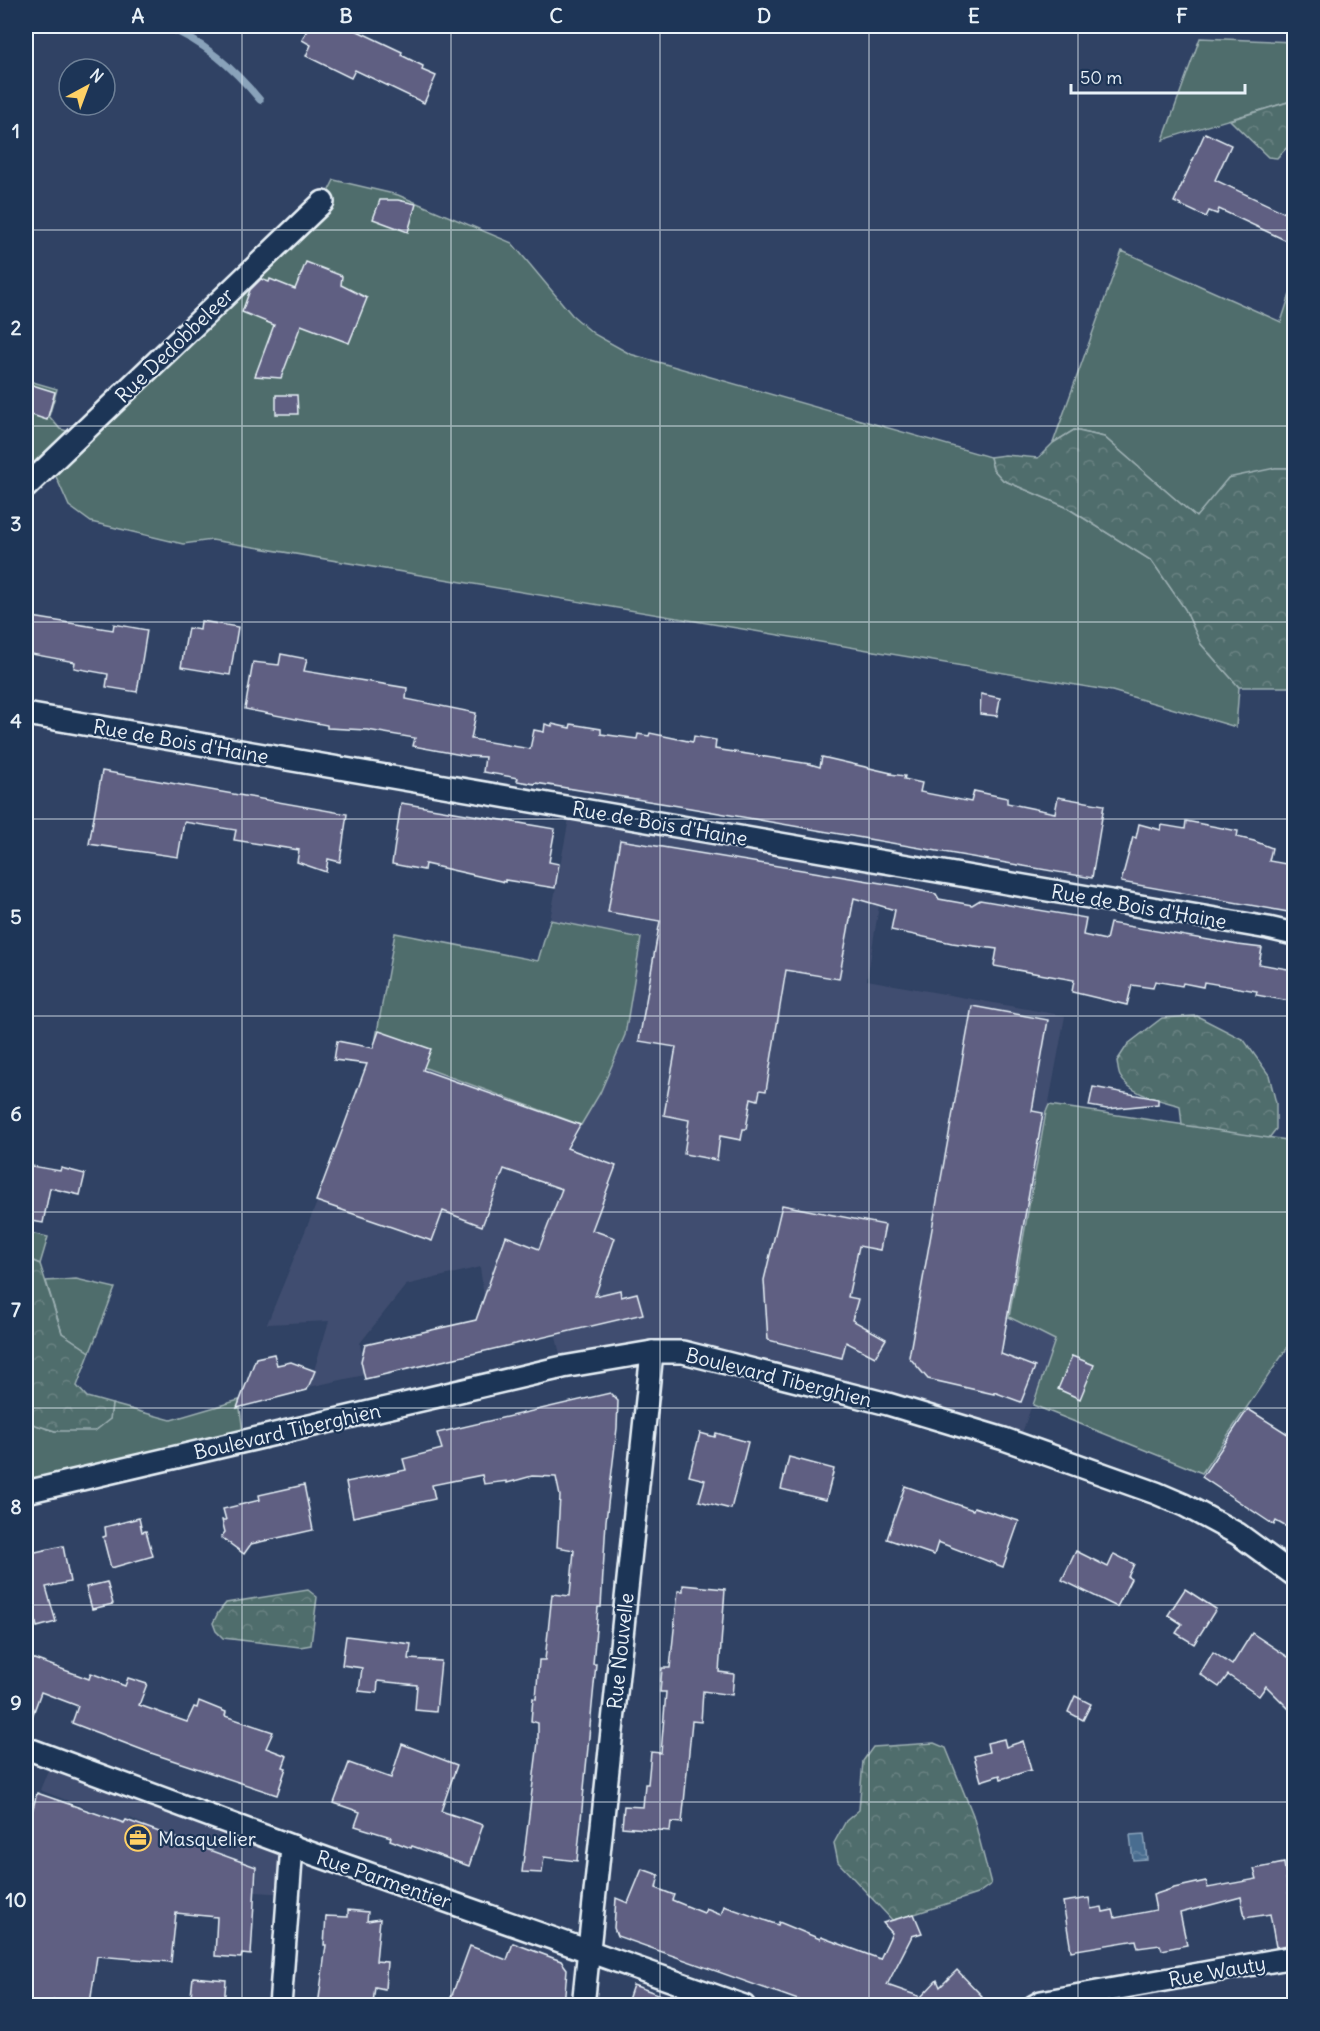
<svg xmlns="http://www.w3.org/2000/svg" width="1320" height="2031" font-family="Delius,sans-serif">
	<style>
		.built { fill: #414e70 }
		.green { fill: #506d6c; stroke: #9cafb2; stroke-width: 1.5 }
		.forest { fill: url(#forest-crowns); stroke: #9cafb2; stroke-width: 1.5 }
		.water { fill: url(#water-ripples); stroke: #89a2ba; stroke-width: 1.5 }
		.lines { fill: none; stroke-linecap: round; stroke-linejoin: round }
		.stream { stroke: #89a2ba; stroke-width: 7 }
		.building { fill: #5e5f82; stroke: #e8f1f8; stroke-width: 1.5 }
		.street-casing { stroke: #e8f1f8; stroke-width: 26 }
		.street { stroke: #1d3557; stroke-width: 21 }
		.grid { fill: none; stroke: #e8f1f8; stroke-width: 1.5; stroke-opacity: 0.55 }
		.labels { text-anchor: middle; dominant-baseline: central; stroke-width: 4.5; stroke-linejoin: round; paint-order: stroke }
		.street-label { font-size: 20px; fill: #e8f1f8; stroke: #1d3557 }
		.poi-label { font-size: 20px; fill: #e8f1f8; stroke: #1d3557; text-anchor: start }
		.neatline { fill: none; stroke: #e8f1f8; stroke-width: 2 }
		.grid-label { font-size: 20px; text-anchor: middle; font-weight: bold; fill: #e8f1f8 }
	</style>
	<defs>
		<pattern id="forest-crowns" width="20" height="18" patternUnits="userSpaceOnUse" patternTransform="scale(1.5)"><rect width="20" height="18" fill="#506d6c"/><path d="M2 6a3 3 0 1 1 6 0M12 15a3 3 0 1 1 6 0" fill="none" stroke="#698282"/></pattern>
		<pattern id="water-ripples" width="26" height="14" patternUnits="userSpaceOnUse" patternTransform="scale(1.5)"><rect width="26" height="14" fill="#496d90"/><path d="M2 4q2-2 4 0t4 0M15 11q2-2 4 0t4 0" fill="none" stroke="#6382a0"/></pattern>
	</defs>
	<rect width="100%" height="100%" fill="#304264"/>
	<filter id="ink" filterUnits="userSpaceOnUse"><feTurbulence type="fractalNoise" baseFrequency=".0167" numOctaves="2"/><feDisplacementMap in="SourceGraphic" scale="12" xChannelSelector="R" yChannelSelector="G"/><feConvolveMatrix kernelMatrix="1 2 1 2 8 2 1 2 1" color-interpolation-filters="sRGB"/></filter>
	<g filter="url(#ink)">
		<g class="built">
			<polygon points="571,808 886,862 867,980 1065,1016 1009,1317 1055,1340 1018,1444 683,1352 563,1367 555,1333 485,1305 480,1267 406,1285 360,1343 364,1375 309,1387 329,1321 267,1324 320,1195 347,1114 374,1049 581,1125 600,1093 625,1036 640,938 550,920"/>
			<polygon points="53,1758 292,1846 290,1894 255,1892 258,1867 168,1834 159,1836 142,1831 143,1824 130,1818 128,1824 40,1790"/>
		</g>
		<g class="green">
			<path d="M1200,38L1294,42V98L1288,102C1246,115 1204,126 1163,140Z"/>
			<polygon points="334,180 398,195 512,243 572,315 594,334 630,354 990,457 993,469 1003,480 1066,507 1152,561 1185,609 1201,644 1239,687 1236,727 1112,691 212,540 183,544 91,522 69,506 50,463 26,488 26,380 57,389 49,416 60,429 79,434 323,202"/>
			<polygon points="1122,251 1281,322 1294,282 1294,468 1275,468 1211,500 1196,517 1104,437 1074,430 1053,443"/>
			<polygon points="550,920 641,938 625,1035 600,1093 581,1125 374,1049 395,933 538,961"/>
			<polygon points="1049,1105 1294,1141 1294,1338 1202,1473 1033,1405 1055,1340 1009,1317 1046,1112"/>
			<polygon points="26,1232 48,1237 40,1264 26,1258"/>
			<polygon points="76,1279 115,1288 90,1352 62,1333 46,1281"/>
			<polygon points="239,1400 244,1441 26,1492 26,1422 55,1431 110,1419 112,1404 171,1420"/>
		</g>
		<g class="forest">
			<polygon points="1294,98 1294,140 1277,158 1268,157 1230,120 1288,102"/>
			<polygon points="1074,430 1104,437 1196,517 1228,478 1275,468 1294,468 1294,687 1239,687 1201,644 1185,609 1152,561 1066,507 1003,480 993,469 990,457 1005,455 1038,458 1053,443"/>
			<path d="M1197,1016L1244,1040L1269,1075L1276,1103V1129L1269,1138L1182,1125L1180,1106C1161,1100 1130,1095 1120,1076C1118,1072 1118,1066 1117,1061L1128,1044L1162,1018Z"/>
			<polygon points="26,1258 40,1264 62,1333 90,1352 77,1386 87,1397 112,1404 110,1419 95,1431 55,1431 26,1422"/>
			<polygon points="308,1590 317,1597 311,1645 300,1647 223,1638 216,1631 213,1623 218,1613 226,1603"/>
			<polygon points="934,1743 946,1748 973,1815 991,1884 977,1894 893,1921 838,1862 834,1843 846,1821 859,1810 863,1761 873,1747"/>
		</g>
		<polygon class="water" points="1144,1834 1147,1859 1133,1860 1130,1835"/>
		<g class="lines">
			<path class="stream" d="M164,26C204,41 233,68 260,100"/>
		</g>
		<g class="building">
			<polygon points="309,26 347,26 402,52 401,55 423,66 422,70 436,76 424,103 355,70 351,78 306,56 311,45 302,40"/>
			<polygon points="1205,133 1231,145 1215,180 1294,217 1294,239 1288,235 1285,240 1219,209 1217,214 1209,211 1206,217 1174,202"/>
			<polygon points="380,200 398,200 416,204 408,232 373,219"/>
			<polygon points="306,262 342,276 341,285 367,298 349,343 301,325 281,378 255,376 274,325 242,312 250,290 261,279 269,282 270,279 295,289"/>
			<polygon points="26,383 55,392 47,420 26,413"/>
			<polygon points="276,395 297,395 298,414 276,414"/>
			<polygon points="26,616 113,630 114,624 147,630 137,692 106,687 108,674 74,668 75,662 26,653"/>
			<polygon points="201,621 238,627 230,675 181,667 188,628 200,630"/>
			<polygon points="281,654 307,659 304,671 407,688 406,699 476,713 471,739 530,749 534,730 544,732 545,724 552,726 552,724 570,728 571,724 601,729 601,734 637,739 638,734 649,736 650,733 693,742 694,736 716,740 715,749 810,764 820,767 822,757 891,773 890,774 905,776 904,779 922,783 920,792 971,802 974,791 1007,798 1007,803 1055,813 1058,797 1104,805 1092,878 667,804 535,783 535,784 517,781 518,778 483,772 485,757 467,756 413,746 415,738 367,730 327,728 327,725 245,709 253,662 279,665"/>
			<polygon points="981,694 1000,698 997,716 980,714"/>
			<polygon points="102,771 347,814 340,862 328,859 326,872 297,862 299,850 234,840 236,830 184,822 178,857 89,844"/>
			<polygon points="401,803 555,829 549,862 559,864 555,888 505,880 505,882 425,864 424,870 392,864"/>
			<polygon points="1186,821 1238,831 1237,837 1254,841 1272,848 1269,861 1292,865 1289,875 1294,876 1294,913 1121,882 1133,837 1136,838 1139,824 1161,830 1162,825 1185,829"/>
			<polygon points="620,840 899,886 936,894 939,899 972,905 980,900 1086,918 1083,935 1106,940 1110,923 1238,945 1262,948 1259,964 1294,970 1290,1001 1256,995 1257,991 1204,982 1203,987 1183,983 1182,986 1155,981 1153,988 1132,985 1127,1005 1072,992 1074,980 994,966 997,949 952,943 891,930 895,910 854,898 839,979 786,970 766,1091 760,1090 758,1100 751,1098 746,1129 743,1129 741,1140 720,1136 717,1160 684,1154 689,1120 664,1115 676,1047 639,1041 660,921 608,912"/>
			<polygon points="972,1006 1048,1020 1032,1111 1043,1113 1001,1354 1035,1367 1021,1402 994,1392 994,1394 928,1379 909,1357"/>
			<polygon points="379,1031 431,1049 423,1070 580,1125 567,1148 616,1166 592,1230 615,1238 595,1296 620,1290 621,1297 637,1293 643,1314 365,1379 361,1361 365,1345 476,1320 506,1236 539,1249 562,1189 504,1169 482,1226 443,1211 432,1241 316,1201 367,1064 334,1060 337,1041 373,1048"/>
			<polygon points="1093,1087 1158,1099 1158,1104 1107,1109 1089,1106"/>
			<polygon points="26,1165 60,1171 61,1168 85,1174 80,1195 50,1188 43,1223 26,1220"/>
			<polygon points="782,1205 885,1225 880,1250 859,1246 848,1297 858,1299 852,1320 886,1339 875,1357 846,1342 842,1358 768,1340 764,1280"/>
			<polygon points="274,1354 277,1365 291,1362 315,1371 307,1390 237,1408 256,1358"/>
			<polygon points="1072,1356 1094,1365 1080,1399 1058,1389"/>
			<polygon points="610,1393 618,1401 617,1428 606,1521 601,1607 598,1607 593,1664 596,1664 577,1861 544,1857 542,1873 522,1872 538,1742 538,1723 531,1721 533,1698 536,1699 539,1660 545,1660 552,1594 570,1596 574,1550 557,1547 560,1496 556,1477 532,1476 507,1483 507,1481 484,1484 482,1475 432,1485 435,1499 353,1517 346,1482 406,1470 403,1459 442,1449 437,1433"/>
			<polygon points="1248,1409 1294,1438 1294,1531 1276,1521 1274,1525 1202,1477"/>
			<polygon points="700,1433 715,1437 716,1433 748,1442 731,1509 699,1501 705,1480 689,1476"/>
			<polygon points="789,1457 834,1469 826,1500 781,1489"/>
			<polygon points="304,1485 313,1530 251,1544 244,1554 221,1537 225,1532 222,1520 226,1520 223,1509 260,1500 259,1495"/>
			<polygon points="905,1486 973,1510 974,1507 1019,1521 1003,1567 938,1542 934,1555 887,1539"/>
			<polygon points="139,1518 142,1532 146,1531 153,1556 111,1568 103,1537 106,1536 105,1527"/>
			<polygon points="63,1546 70,1582 46,1587 56,1622 37,1627 26,1582 26,1554"/>
			<polygon points="1076,1551 1108,1567 1114,1554 1134,1564 1128,1577 1131,1579 1117,1607 1062,1580"/>
			<polygon points="107,1582 113,1604 92,1609 86,1587"/>
			<polygon points="683,1585 725,1589 719,1672 734,1674 732,1695 703,1691 701,1722 692,1721 682,1823 671,1822 670,1831 622,1827 624,1806 643,1807 645,1784 648,1784 651,1752 661,1753 666,1692 660,1692 662,1668 670,1668 678,1591 683,1591"/>
			<polygon points="1185,1589 1216,1609 1194,1644 1176,1633 1182,1624 1168,1615"/>
			<polygon points="1252,1633 1294,1661 1294,1714 1266,1686 1259,1696 1228,1675 1219,1687 1200,1674 1213,1652 1232,1665"/>
			<polygon points="346,1636 411,1644 409,1659 441,1661 436,1712 415,1710 417,1685 378,1681 377,1693 359,1691 362,1668 342,1665"/>
			<polygon points="26,1656 89,1679 91,1673 125,1686 128,1678 147,1684 139,1705 187,1722 194,1707 197,1708 199,1701 226,1712 225,1716 273,1732 266,1748 287,1756 283,1767 286,1768 277,1795 148,1752 72,1723 78,1706 41,1692 28,1728 26,1728"/>
			<polygon points="1075,1696 1091,1704 1083,1720 1068,1712"/>
			<polygon points="1004,1739 1006,1747 1023,1741 1031,1770 1001,1779 1000,1775 981,1781 974,1756 989,1752 987,1743"/>
			<polygon points="402,1744 457,1765 441,1811 483,1825 469,1866 412,1846 411,1848 390,1840 391,1837 355,1826 360,1812 334,1803 349,1763 391,1778"/>
			<polygon points="37,1793 124,1823 126,1820 256,1867 251,1955 242,1954 241,1958 215,1956 217,1917 176,1913 171,1962 97,1956 90,2004 54,2000 54,2006 26,2006 26,1834"/>
			<polygon points="1284,1863 1294,1930 1294,1944 1276,1947 1270,1914 1245,1918 1241,1897 1180,1913 1187,1945 1162,1950 1160,1945 1138,1948 1136,1940 1071,1951 1063,1902 1089,1898 1091,1909 1102,1907 1103,1912 1113,1910 1115,1918 1156,1910 1153,1895 1174,1888 1206,1881 1208,1888 1257,1879 1254,1869"/>
			<polygon points="642,1869 659,1875 656,1888 674,1895 672,1900 704,1913 706,1909 721,1915 724,1906 778,1925 779,1922 820,1939 821,1937 880,1959 892,1933 883,1923 914,1914 922,1933 912,1936 887,1985 921,1997 937,1980 940,1987 957,1970 982,1996 972,2006 815,2006 617,1936 614,1928 616,1898 628,1903"/>
			<polygon points="348,1910 368,1912 367,1921 380,1919 376,1961 387,1962 385,1989 375,1987 373,2003 365,2002 365,2006 318,2006 326,1945 324,1945 326,1916 348,1917"/>
			<polygon points="513,1943 561,1961 567,1969 564,2006 448,2006 470,1946 507,1960"/>
			<polygon points="193,1977 226,1980 224,2006 190,2006"/>
			<polygon points="633,1985 683,2003 682,2006 626,2006"/>
		</g>
		<g class="lines">
			<g class="street-casing">
				<g id="street">
					<polyline points="26,487 323,202"/>
					<polyline points="26,714 1268,928 1294,934"/>
					<polyline points="26,1492 563,1367 652,1352 683,1352 888,1404 1004,1439 1156,1493 1184,1505 1238,1534 1294,1575"/>
					<polyline points="26,1748 302,1850 744,2006"/>
					<polyline points="280,2006 292,1846"/>
					<polyline points="583,2006 652,1352"/>
					<polyline points="1034,2006 1041,2002 1294,1957"/>
				</g>
			</g>
			<use href="#street" class="street"/>
		</g>
	</g>
	<path class="grid" d="M242,26V2006M451,26V2006M660,26V2006M869,26V2006M1078,26V2006M26,230H1294M26,426H1294M26,622H1294M26,819H1294M26,1016H1294M26,1212H1294M26,1408H1294M26,1605H1294M26,1802H1294"/>
	<defs>
		<g id="office-ring" transform="scale(1.35)"><circle r="9.5" fill="#1d3557" stroke="#ffd166" stroke-width="1.5"/><path d="M-6-3h4V-5.5h4V-3h4V5H-6ZM-1-4.5V-3h2v-1.5ZM-6 0V1H6V0Z" fill="#ffd166"/></g>
	</defs>
	<g fill-rule="evenodd">
		<use href="#office-ring" x="138" y="1838"/>
	</g>
	<g class="labels">
		<g class="street-label">
			<text transform="translate(174 345) rotate(-44)">Rue Dedobbeleer</text>
			<text transform="translate(181 741) rotate(10)">Rue de Bois d'Haine</text>
			<text transform="translate(660 823) rotate(10)">Rue de Bois d'Haine</text>
			<text transform="translate(1139 906) rotate(10)">Rue de Bois d'Haine</text>
			<text transform="translate(779 1377) rotate(14)">Boulevard Tiberghien</text>
			<text transform="translate(287 1431) rotate(-13)">Boulevard Tiberghien</text>
			<text transform="translate(620 1651) rotate(-84)">Rue Nouvelle</text>
			<text transform="translate(384 1879) rotate(19)">Rue Parmentier</text>
			<text transform="translate(1217 1971) rotate(-10)">Rue Wauty</text>
		</g>
		<g class="poi-label">
			<text x="158" y="1838">Masquelier</text>
		</g>
	</g>
	<rect width="1320" height="2031" fill="none" stroke="#1d3557" stroke-width="66"/>
	<g transform="translate(87 87) rotate(41)"><circle r="28" fill="#1d3557" stroke="#6e8097" stroke-width="1.5"/>
	<path d="M0-4.5L10 22L0 15L-10 22Z" fill="#ffd166"/>
	<text y="-9" font-size="16" font-weight="bold" text-anchor="middle" fill="#e8f1f8">N</text>
	</g>
	<path d="M1071 84v9h174v-9" fill="none" stroke="#e8f1f8" stroke-width="3"/>
	<text x="1080" y="84" font-size="18" fill="#e8f1f8" stroke="#1d3557" stroke-width="4.5" paint-order="stroke">50 m</text>
	<rect x="33" y="33" width="1254" height="1965" class="neatline"/>
	<g class="grid-label">
		<text x="138" y="23">A</text>
		<text x="346" y="23">B</text>
		<text x="556" y="23">C</text>
		<text x="764" y="23">D</text>
		<text x="974" y="23">E</text>
		<text x="1182" y="23">F</text>
		<text x="16" y="138">1</text>
		<text x="16" y="335">2</text>
		<text x="16" y="531">3</text>
		<text x="16" y="728">4</text>
		<text x="16" y="924">5</text>
		<text x="16" y="1121">6</text>
		<text x="16" y="1317">7</text>
		<text x="16" y="1514">8</text>
		<text x="16" y="1710">9</text>
		<text x="16" y="1907">10</text>
	</g>
</svg>
